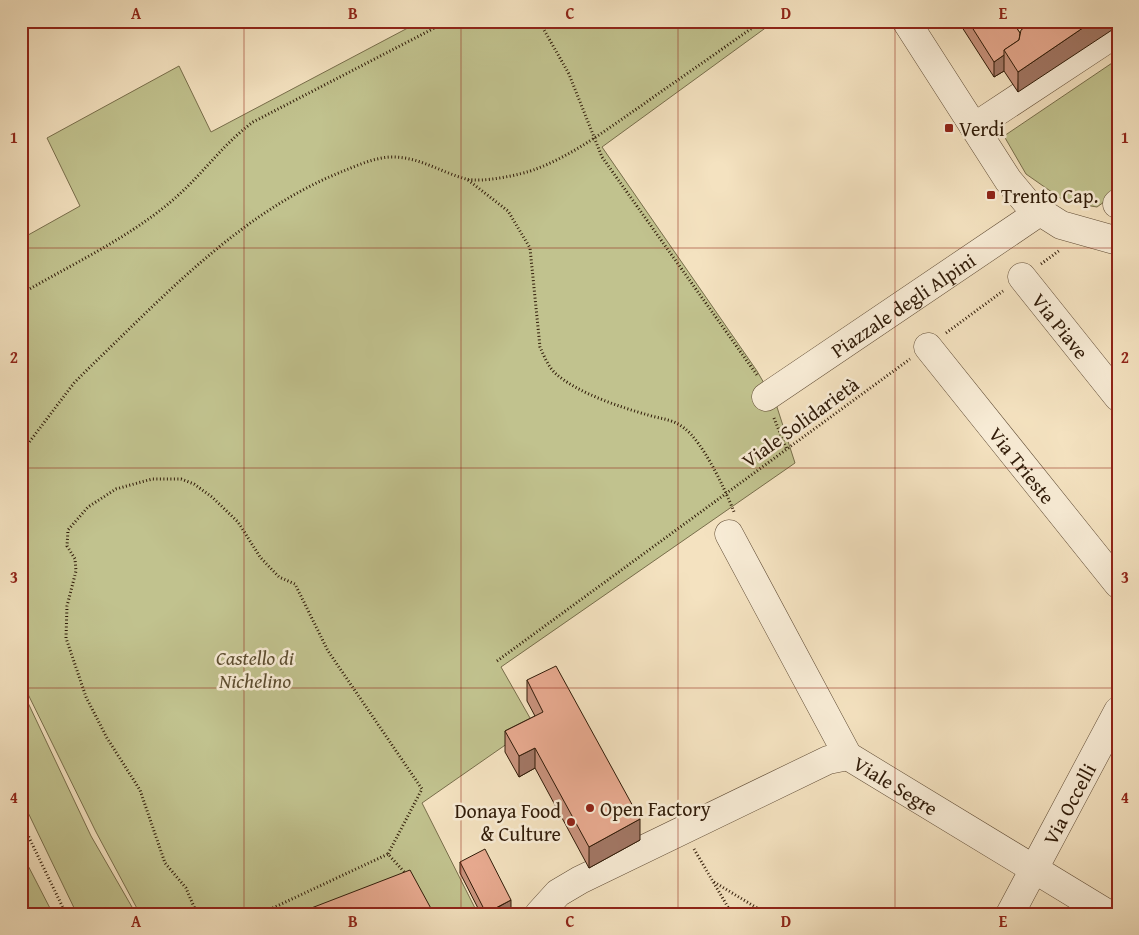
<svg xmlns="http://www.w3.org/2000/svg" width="1139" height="935" font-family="'Gentium Book Plus',serif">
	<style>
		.green { fill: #c1c28e; stroke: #786e4b }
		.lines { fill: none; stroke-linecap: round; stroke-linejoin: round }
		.minor-casing { stroke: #614d36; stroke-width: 29 }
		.path { stroke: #301b08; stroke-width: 3; stroke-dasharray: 1 2.5; stroke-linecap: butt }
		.minor { stroke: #f8ecd6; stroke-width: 28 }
		.wall { fill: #c8927c; stroke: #301b08 }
		.shaded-wall { fill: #a27765; stroke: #301b08 }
		.building { fill: #e8aa90; stroke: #301b08 }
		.grid { fill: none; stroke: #8f2418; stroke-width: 1; stroke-opacity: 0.55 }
		.poi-dot { fill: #8f2418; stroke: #f8ecd6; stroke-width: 2 }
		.labels { text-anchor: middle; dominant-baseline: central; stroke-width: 5; stroke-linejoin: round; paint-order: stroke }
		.poi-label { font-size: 20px; fill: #301b08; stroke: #f8ecd6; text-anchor: start }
		.street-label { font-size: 20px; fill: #301b08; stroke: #f8ecd6 }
		.park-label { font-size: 20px; font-style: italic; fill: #5c4d30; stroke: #f8ecd6 }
		.neatline { fill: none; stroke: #8f2418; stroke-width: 2 }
		.grid-label { font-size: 16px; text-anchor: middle; font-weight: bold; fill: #8f2418 }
	</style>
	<rect width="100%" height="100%" fill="#f4e2c0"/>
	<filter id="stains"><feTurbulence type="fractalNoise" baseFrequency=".004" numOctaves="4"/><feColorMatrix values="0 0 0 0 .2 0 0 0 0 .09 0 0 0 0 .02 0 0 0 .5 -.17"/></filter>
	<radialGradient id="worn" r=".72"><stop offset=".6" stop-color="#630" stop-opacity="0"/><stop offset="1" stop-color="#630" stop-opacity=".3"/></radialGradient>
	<g class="green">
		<polygon points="421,21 775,21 602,147 757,371 776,404 795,463 501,667 534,725 422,803 478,914 140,914 96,832 21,680 21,239 80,206 47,138 179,66 211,132"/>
		<polygon points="1118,59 1118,192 1097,207 1066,202 1026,174 1004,136"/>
		<polygon points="21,688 91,836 136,914 77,914 21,798"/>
		<polygon points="21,852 53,914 21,914"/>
	</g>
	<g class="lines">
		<g class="minor-casing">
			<g id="minor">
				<polyline points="906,21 1008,180 1028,204 1061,225 1118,241"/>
				<polyline points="974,127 1118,32"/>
				<polyline points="1117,204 1118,203"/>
				<path id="s1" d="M1022,277L1118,397"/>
				<path id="s2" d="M928,347L1118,584"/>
				<path id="s3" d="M766,397L1038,213"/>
				<path id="s4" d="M729,534L848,756L1108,914"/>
				<polyline points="539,914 558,893 580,880 828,760 848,756"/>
				<path id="s5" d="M1010,914L1118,711"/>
			</g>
		</g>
		<g class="path">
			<polyline points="539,21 569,74 602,157 757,375"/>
			<path d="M468,180L508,211L530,248L540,347C544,356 548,366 555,373C577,393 620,407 648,415C661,419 673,419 684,428C703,442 725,489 734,512"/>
			<polyline points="1041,264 1060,250"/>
			<path d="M21,294C72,264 129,238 174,199C202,175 223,144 253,122L448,21"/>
			<polyline points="946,333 1003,291"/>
			<polyline points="774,418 787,450"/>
			<path d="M21,453L74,383L91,366C166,294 242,212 341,172C356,166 373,158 390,157C418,156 440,172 466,179C481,183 521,175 536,169C573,155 606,130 638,108C679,79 721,50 762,21"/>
			<polyline points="497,661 910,359"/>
			<polyline points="21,821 66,914"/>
			<polyline points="694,849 732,914"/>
			<polyline points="714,882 767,914"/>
			<polyline points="197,914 186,888 165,863 140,790 107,738 86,697 66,638 67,606 76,571 75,559 67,546 68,530 88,507 116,489 152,479 181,479 194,484 212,497 238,522 260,557 279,577 295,584 328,651 422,789 388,854"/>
			<polyline points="260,914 388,854 406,874"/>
		</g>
		<use href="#minor" class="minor"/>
	</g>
	<g class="wall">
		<polygon points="958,21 1012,21 1020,33 1018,92 1004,71 994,77"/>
		<polygon points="527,680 640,840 589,868 535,768 519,777 505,752 505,731 535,716 527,701"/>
		<polygon points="460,862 511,911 506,914 481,914 460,873"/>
	</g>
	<g class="shaded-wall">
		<polygon points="1093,21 1118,21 1118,26 1018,92 1018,72"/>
		<polygon points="1004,55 1004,71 994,77 994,62"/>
		<polygon points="535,748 535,768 519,777 519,756"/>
		<polygon points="640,819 640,840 589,868 589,847"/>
		<polygon points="511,900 511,911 506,914 486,914"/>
	</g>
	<g class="building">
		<polygon points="968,21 1012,21 1020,33 1019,40 1004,50 1004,55 994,62"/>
		<polygon points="1034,21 1093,21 1018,72 1004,50 1019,40 1021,30"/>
		<polygon points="556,666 640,819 589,847 535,748 519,756 505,731 543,712 527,680"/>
		<polygon points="485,849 511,900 486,913 460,862"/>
		<polygon points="410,870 434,914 301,914 301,912"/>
	</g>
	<path class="grid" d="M244,21V914M461,21V914M678,21V914M895,21V914M21,248H1118M21,468H1118M21,688H1118"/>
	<g class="poi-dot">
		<rect x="944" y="123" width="10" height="10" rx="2.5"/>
		<rect x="986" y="190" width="10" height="10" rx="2.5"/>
		<circle cx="590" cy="808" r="5"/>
		<circle cx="571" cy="822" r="5"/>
	</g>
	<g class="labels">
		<g class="poi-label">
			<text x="959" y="128">Verdi</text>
			<text x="1001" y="195">Trento Cap.</text>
			<text x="600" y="808">Open Factory</text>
			<text x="561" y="810" text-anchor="end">Donaya Food<tspan x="561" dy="23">&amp; Culture</tspan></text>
		</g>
		<g class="street-label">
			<text stroke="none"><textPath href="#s3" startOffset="165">Piazzale degli Alpini</textPath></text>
			<text stroke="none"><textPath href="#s1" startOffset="62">Via Piave</textPath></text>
			<text transform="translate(800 422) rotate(-36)">Viale Solidarietà</text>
			<text stroke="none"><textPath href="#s2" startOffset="151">Via Trieste</textPath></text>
			<text stroke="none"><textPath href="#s4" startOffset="308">Viale Segre</textPath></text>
			<text stroke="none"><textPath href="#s5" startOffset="125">Via Occelli</textPath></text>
		</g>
		<g class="park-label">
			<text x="255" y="657">Castello di<tspan x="255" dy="23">Nichelino</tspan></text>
		</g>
	</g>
	<rect width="1139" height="935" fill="none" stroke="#f4e2c0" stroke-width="55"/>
	<rect x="28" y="28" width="1084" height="880" class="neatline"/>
	<g class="grid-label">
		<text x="136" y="19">A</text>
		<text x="353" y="19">B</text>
		<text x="570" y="19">C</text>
		<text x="786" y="19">D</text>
		<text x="1003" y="19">E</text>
		<text x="14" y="143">1</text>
		<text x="1125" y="143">1</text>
		<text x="14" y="363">2</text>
		<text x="1125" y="363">2</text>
		<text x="14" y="583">3</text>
		<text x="1125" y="583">3</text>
		<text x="14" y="803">4</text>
		<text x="1125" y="803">4</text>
		<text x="136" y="927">A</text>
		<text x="353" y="927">B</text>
		<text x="570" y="927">C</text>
		<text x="786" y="927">D</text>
		<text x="1003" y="927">E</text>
	</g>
	<rect width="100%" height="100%" filter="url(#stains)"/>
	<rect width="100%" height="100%" fill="url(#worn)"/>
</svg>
